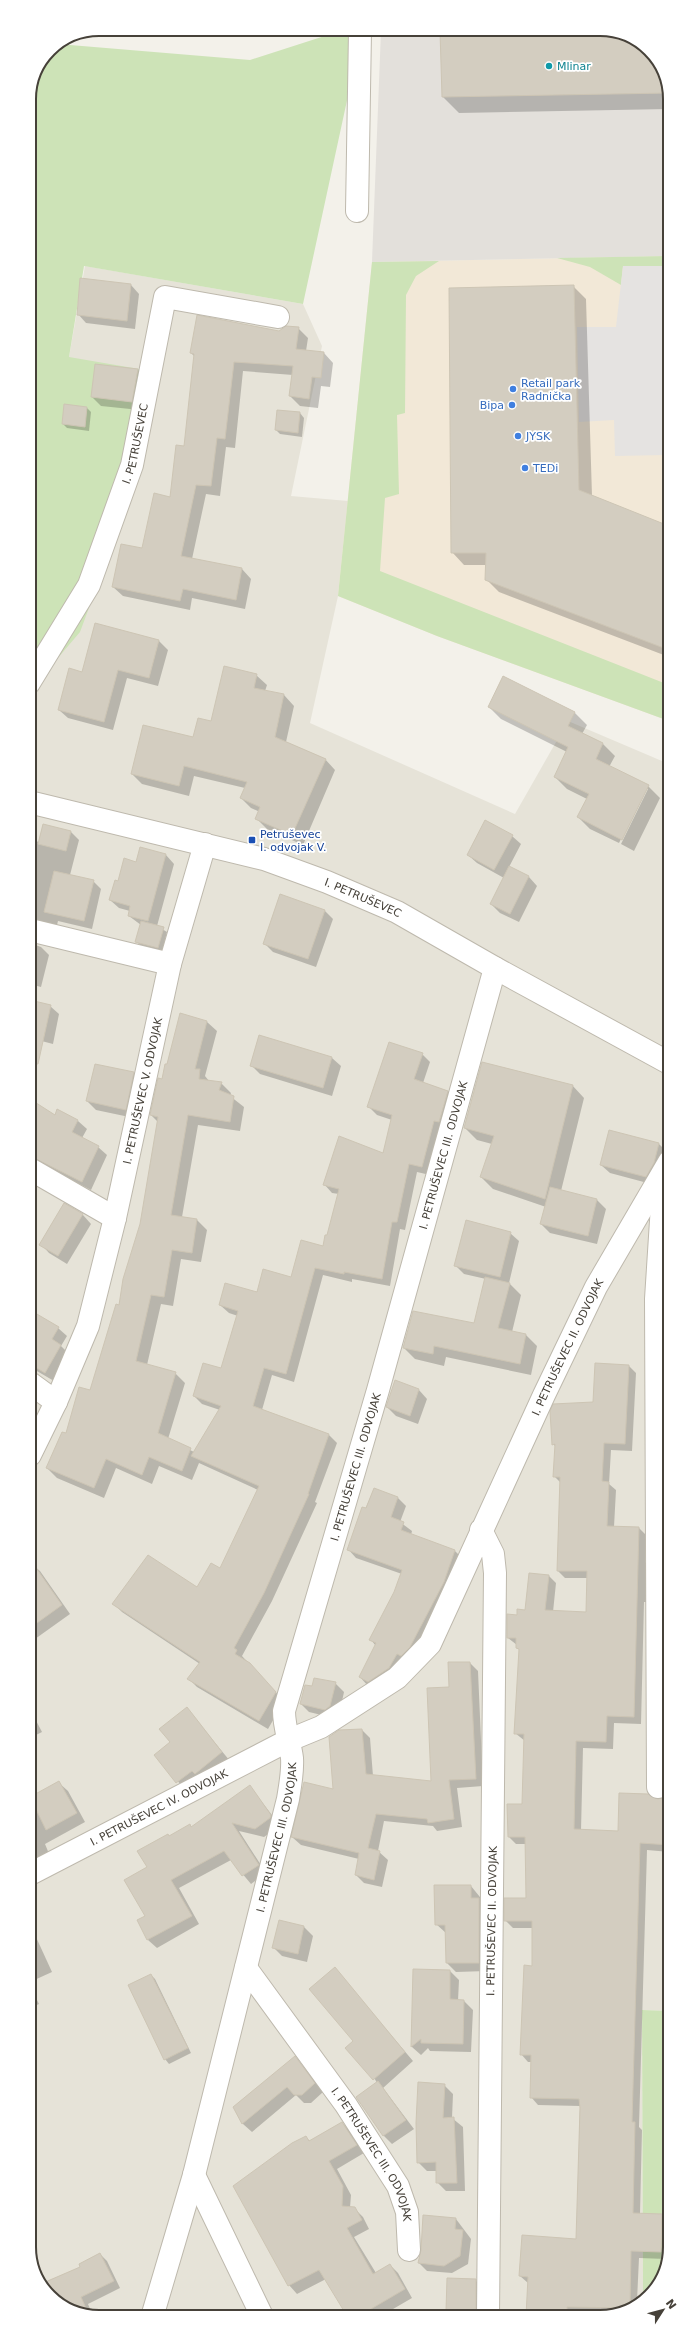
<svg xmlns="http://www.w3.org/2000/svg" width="699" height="2346" font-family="'DejaVu Sans',sans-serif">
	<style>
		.residential { fill: #e6e3d8 }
		.commercial { fill: #f2e8d7 }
		.industrial { fill: #e3e0db }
		.green { fill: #cde3b7 }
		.parking { fill: #e5e3e1 }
		.shadow { fill: #0003 }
		.building { fill: #d3cdc0; stroke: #cdc5b4 }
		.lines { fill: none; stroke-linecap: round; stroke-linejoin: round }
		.minor-casing { stroke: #beb9ad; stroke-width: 24 }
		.tertiary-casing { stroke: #beb9ad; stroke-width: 24 }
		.minor { stroke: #fff; stroke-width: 22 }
		.tertiary { stroke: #fff; stroke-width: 22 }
		.culture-dot { fill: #0f9aa8; stroke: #fff; stroke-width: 1.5 }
		.shop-dot { fill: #3f7fe0; stroke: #fff; stroke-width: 1.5 }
		.transit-dot { fill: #1a4fb4; stroke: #fff; stroke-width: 1.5 }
		.labels { text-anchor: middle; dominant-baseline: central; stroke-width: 3.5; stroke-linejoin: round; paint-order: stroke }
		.culture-label { font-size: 11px; fill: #0d838f; stroke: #fff; text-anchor: start }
		.shop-label { font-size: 11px; fill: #366cbe; stroke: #fff; text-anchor: start }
		.street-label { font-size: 11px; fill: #464139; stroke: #fff }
		.transit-label { font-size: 11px; fill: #164399; stroke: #fff; text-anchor: start }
		.rim { fill: none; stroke: #464139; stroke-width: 2 }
	</style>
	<rect width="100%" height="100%" fill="#f3f1ea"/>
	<polygon class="residential" points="85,266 303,304 322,346 291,496 348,501 338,596 310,723 515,814 568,721 669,764 670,2011 642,2010 643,2298 614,2316 94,2317 53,2300 30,2261 29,692 69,357"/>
	<polygon class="commercial" points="669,256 669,721 437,636 338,596 372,262"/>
	<polygon class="industrial" points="605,29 646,46 669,85 669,256 372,262 381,31"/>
	<g class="green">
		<path d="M362,31L303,304L84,266L69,357L139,369L140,471L80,632L29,692V98C33,77 38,57 58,44L250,60L337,32Z"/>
		<polygon points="669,256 669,266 623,266 621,285 590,267 557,258"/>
		<polygon points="439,261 416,276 406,295 405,413 397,415 399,494 385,498 380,571 669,685 669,721 437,636 338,596 372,262"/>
		<polygon points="642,2010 670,2011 670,2248 655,2290 643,2298"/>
	</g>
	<polygon class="parking" points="623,266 669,266 669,454 666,455 615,456 614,420 579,422 577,327 616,327"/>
	<g class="shadow">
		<polygon points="605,29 646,46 669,85 669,109 459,113 443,97 441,31"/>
		<polygon points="131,285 139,294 135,329 86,323 78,314"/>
		<polygon points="573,286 586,299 592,496 669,527 669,657 499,592 486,579 486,565 464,565 452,552"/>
		<polygon points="298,328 308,338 306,351 324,353 333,363 330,387 321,386 318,408 300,406 290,396 293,375 243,371 235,448 226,447 220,496 206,494 192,559 242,569 251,579 245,609 192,598 190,610 123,596 113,587 143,549 171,498 185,447 195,357 191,353"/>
		<polygon points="138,370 146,378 140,410 101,406 92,397"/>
		<polygon points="87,408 91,412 89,431 67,428 63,424"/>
		<polygon points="300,413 304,418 302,437 280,434 276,430"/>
		<polygon points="95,624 159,641 168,650 158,686 127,678 113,730 68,718 59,710 83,673"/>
		<polygon points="256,675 267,685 265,691 284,695 294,706 286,742 325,759 335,770 303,845 267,829 257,819 260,812 251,808 241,798 245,788 194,776 189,796 142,784 132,774 194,738"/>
		<polygon points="503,677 575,713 587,725 582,734 603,744 615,756 609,767 648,786 660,798 634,851 621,844 648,789 646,789 619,843 590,829 578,817 587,799 567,789 555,777 567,752 501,719 489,707"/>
		<polygon points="43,825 71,832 79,840 70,875 93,881 101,889 92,929 58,921 56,929 30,929 29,839 39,842"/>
		<polygon points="512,836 521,844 509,867 529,877 537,886 519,922 500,913 491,904 504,878 477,863 468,855"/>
		<polygon points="166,855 174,864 157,926 167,932 162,952 141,946 137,942 141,925 129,916 130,911 119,908 110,900 136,863"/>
		<polygon points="324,910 333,919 316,967 273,952 265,944"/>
		<polygon points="30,943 41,947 49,955 41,987 30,984"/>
		<polygon points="30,1001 50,1006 59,1014 53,1044 30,1038"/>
		<polygon points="181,1015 207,1022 217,1031 205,1076 209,1081 221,1083 231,1093 230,1096 244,1107 240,1131 198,1125 182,1217 197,1220 207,1230 201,1262 181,1259 173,1306 161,1304 147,1365 175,1373 185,1383 168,1439 194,1452 220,1410 202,1404 194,1396 222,1370 238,1316 229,1313 220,1305 292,1279 323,1247 328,1237 339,1194 332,1193 324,1184 383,1154 392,1120 377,1115 369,1107 422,1054 430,1062 423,1083 448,1091 456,1100 430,1175 417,1172 405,1230 400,1229 390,1286 352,1279 352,1282 323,1275 294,1382 272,1375 262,1410 329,1435 337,1443 315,1502 317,1503 272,1601 242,1656 284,1701 268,1729 197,1687 189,1679 200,1664 122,1612 114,1604 198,1588 221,1569 258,1490 199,1463 192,1480 159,1466 152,1484 116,1468 104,1498 57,1478 47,1468 90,1391 120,1306 141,1224 158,1122 151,1115 163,1080"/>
		<polygon points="259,1036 332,1058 341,1066 332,1096 260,1074 251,1065"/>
		<polygon points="133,1073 142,1082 134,1118 96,1110 87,1101"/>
		<polygon points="572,1085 584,1098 561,1191 597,1200 606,1209 597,1244 550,1233 541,1224 546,1207 493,1189 481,1177 492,1144 477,1140 465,1128"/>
		<polygon points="30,1100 55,1116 58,1111 78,1121 87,1129 82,1138 98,1147 107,1155 91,1190 44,1166 30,1153"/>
		<polygon points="659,1144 667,1152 655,1185 610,1173 601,1165"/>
		<polygon points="65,1205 83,1215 91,1224 67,1264 49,1253 41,1244"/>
		<polygon points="510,1233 519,1241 509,1283 521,1295 512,1332 526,1335 537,1346 531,1375 446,1357 444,1366 415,1359 404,1348 475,1324 486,1279 464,1274 455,1265"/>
		<polygon points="30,1311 58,1328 67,1336 61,1346 69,1354 54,1381 30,1367"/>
		<polygon points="629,1366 636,1373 632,1451 611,1450 609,1484 616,1490 614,1527 639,1528 646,1535 645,1562 652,1569 652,1602 644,1602 641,1724 614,1723 613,1749 583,1748 581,1831 619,1832 658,1801 665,1798 670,1794 670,1852 647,1850 639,2127 642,2130 640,2214 662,2215 669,2223 668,2252 666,2259 639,2258 637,2301 616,2315 574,2314 574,2316 527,2316 528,2283 520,2276 577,2240 580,2106 538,2105 531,2097 532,2062 528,2062 521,2054 533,1967 533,1928 513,1928 505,1920 527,1899 526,1844 516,1844 509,1837 523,1805 525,1741 515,1733 520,1651 517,1645 508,1638 518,1616 526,1611 549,1576 556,1583 553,1612 587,1613 588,1578 565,1578 558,1571 560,1482 554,1476 556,1447 553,1444"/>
		<polygon points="419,1390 427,1399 418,1424 396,1416 387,1407"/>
		<polygon points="374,1489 398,1498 406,1506 400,1522 412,1531 411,1535 455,1551 463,1559 418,1655 368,1686 360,1677 376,1646 371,1640 395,1593 402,1574 356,1558 348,1549"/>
		<polygon points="30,1563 40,1571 70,1614 35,1639 30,1635"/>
		<polygon points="470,1663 478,1671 483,1786 457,1788 462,1827 437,1831 433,1826 384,1821 378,1851 388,1860 382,1887 364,1883 356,1875 359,1859 301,1845 292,1837 334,1790 362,1730 370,1738 373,1776 432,1782 450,1688"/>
		<polygon points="335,1683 344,1692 339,1715 334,1718 309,1712 301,1704 313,1687"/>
		<polygon points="30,1709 42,1732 30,1738"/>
		<polygon points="187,1709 230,1761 186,1791 156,1755 171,1742"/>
		<polygon points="59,1783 68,1791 85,1822 45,1844 52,1861 30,1872 30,1802 32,1802 30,1799"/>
		<polygon points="250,1787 279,1824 278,1827 264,1837 239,1831 266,1873 251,1884 231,1860 179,1888 199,1924 157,1948 148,1940 138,1921 146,1916 148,1868 169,1837 192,1828"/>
		<polygon points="471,1886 488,1907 487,1971 456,1972 447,1963 446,1933 436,1924"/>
		<polygon points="280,1921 304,1927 313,1936 307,1962 282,1956 274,1948"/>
		<polygon points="30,1924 52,1972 30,1982"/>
		<polygon points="335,1969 413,2061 383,2088 414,2129 392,2144 384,2136 357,2097 377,2083 354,2041"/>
		<polygon points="414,1970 450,1971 459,1980 458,2001 464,2001 473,2010 471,2052 430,2051 428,2048 421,2055 412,2047"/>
		<polygon points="151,1975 155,1979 191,2053 169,2064 165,2059"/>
		<polygon points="30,1986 39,2004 30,2008"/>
		<polygon points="295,2057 323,2092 311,2103 304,2103 296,2095 252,2132 243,2124 234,2107"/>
		<polygon points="444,2085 453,2094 452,2118 463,2127 465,2191 446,2191 437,2182 437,2171 427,2171 418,2162"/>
		<polygon points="342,2123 350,2131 364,2153 337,2169 351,2195 350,2208 354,2208 363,2217 369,2229 354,2237 376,2273 390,2265 398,2273 412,2298 381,2316 348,2316 326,2279 297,2294 289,2285 305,2137 310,2141"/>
		<polygon points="456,2219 471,2239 468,2264 452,2273 427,2271 419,2263"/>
		<polygon points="100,2254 107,2261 120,2288 88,2304 93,2316 53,2300 44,2283 81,2267"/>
		<polygon points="475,2280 484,2289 484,2316 453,2316 447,2310"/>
	</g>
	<g class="building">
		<polygon points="605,29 646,46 669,85 669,93 442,97 440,31"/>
		<polygon points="80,278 131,284 127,321 77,315"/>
		<polygon points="574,285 579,490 669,526 669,650 485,580 486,553 451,553 449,288"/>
		<polygon points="197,315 279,331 286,326 299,327 296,349 324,352 321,378 312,377 309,399 289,396 293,366 234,362 225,439 217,438 211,486 196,485 181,556 242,568 236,600 183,589 180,601 112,587 121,544 142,548 154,493 170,497 176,445 184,446 194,354 190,353"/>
		<polygon points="95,364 138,369 132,402 91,397"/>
		<polygon points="64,404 87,407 85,427 62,424"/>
		<polygon points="277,410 300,412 298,433 275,430"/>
		<polygon points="95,623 159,640 149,678 118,670 104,722 58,710 69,668 82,672"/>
		<polygon points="224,666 257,674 254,688 284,694 275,737 326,759 292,835 255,819 260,807 240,798 247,782 184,766 179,786 131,774 143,725 193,737 198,718 211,721"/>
		<polygon points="503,676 575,712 568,726 603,743 596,759 649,785 622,840 577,817 589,794 554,777 568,747 488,707"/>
		<polygon points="485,820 513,835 494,870 467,855"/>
		<polygon points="43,824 71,831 66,851 38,844"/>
		<polygon points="140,847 166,854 148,921 128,916 130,906 109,900 115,880 118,881 124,858 136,862"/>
		<polygon points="509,866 529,876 510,914 490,904"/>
		<polygon points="54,871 94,880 84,921 44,912"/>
		<polygon points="280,894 325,910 308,959 263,944"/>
		<polygon points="141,921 164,927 158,948 135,942"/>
		<polygon points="30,1000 51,1005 38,1064 30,1063"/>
		<polygon points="180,1013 207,1021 195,1069 200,1069 199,1079 222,1082 219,1090 234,1096 230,1122 188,1115 171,1215 197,1219 192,1253 172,1250 164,1297 151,1295 136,1361 176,1372 158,1433 191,1448 182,1471 149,1457 142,1475 106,1459 94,1488 46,1468 62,1432 66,1433 79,1387 90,1390 116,1304 119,1305 123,1279 140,1224 158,1117 150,1115 158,1078 162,1079 165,1064 167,1064"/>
		<polygon points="259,1035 332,1057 323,1088 250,1066"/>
		<polygon points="389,1042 423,1053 414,1079 448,1091 439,1122 434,1121 422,1167 409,1164 397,1222 392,1222 382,1279 344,1272 344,1274 315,1268 286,1374 264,1368 253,1406 329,1434 308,1494 309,1494 264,1593 234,1648 237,1650 235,1654 250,1663 276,1692 259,1721 187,1679 200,1662 112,1604 148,1555 197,1587 211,1563 220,1568 259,1486 191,1456 221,1406 193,1396 203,1363 221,1368 238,1311 219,1305 225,1283 257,1292 263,1269 291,1277 301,1240 323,1246 325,1235 327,1235 339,1189 323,1185 339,1136 383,1153 392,1115 367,1107"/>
		<polygon points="482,1062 573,1085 545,1199 480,1177 494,1136 464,1128"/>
		<polygon points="95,1064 134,1072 126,1110 86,1101"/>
		<polygon points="30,1099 55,1115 57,1109 78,1120 72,1132 99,1146 82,1182 30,1156"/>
		<polygon points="609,1130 659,1143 654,1163 646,1177 600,1165"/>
		<polygon points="550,1187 597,1199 588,1236 540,1224"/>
		<polygon points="64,1203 83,1214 58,1256 39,1245"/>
		<polygon points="466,1220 511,1232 500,1277 454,1266"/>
		<polygon points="485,1277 510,1283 498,1328 526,1334 520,1364 434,1346 433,1354 403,1348 413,1311 474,1323"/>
		<polygon points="30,1310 59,1327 52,1339 61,1345 45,1373 30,1364"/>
		<polygon points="595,1363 629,1365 625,1444 604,1443 602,1481 609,1482 607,1526 639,1527 634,1717 607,1716 606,1742 576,1741 574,1829 618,1831 619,1793 648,1794 658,1799 670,1795 670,1845 640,1843 632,2122 635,2122 633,2213 662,2214 661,2252 631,2251 630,2306 626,2308 567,2307 567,2316 526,2316 528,2277 519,2276 522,2235 576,2239 580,2108 579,2099 530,2098 531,2055 520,2055 524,1965 532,1966 532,1921 504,1921 504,1898 526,1898 525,1837 508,1837 507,1804 522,1804 524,1734 514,1734 519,1649 516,1648 516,1638 507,1638 507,1614 517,1615 517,1609 525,1610 529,1573 549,1575 545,1610 586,1612 587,1571 557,1571 560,1477 553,1477 555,1444 552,1445 550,1411 553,1404 593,1402"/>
		<polygon points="395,1380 419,1389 410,1416 386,1407"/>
		<polygon points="374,1488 398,1497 391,1517 404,1522 401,1530 455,1550 444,1582 410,1647 401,1656 397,1654 389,1668 368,1682 359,1677 376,1643 369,1640 394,1592 402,1570 347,1550 362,1507 366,1508"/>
		<polygon points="30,1559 62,1605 30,1628"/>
		<polygon points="448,1662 470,1662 476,1779 449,1780 454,1819 428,1823 427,1819 376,1814 368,1848 380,1851 374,1880 355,1875 359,1853 291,1837 304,1782 333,1789 329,1737 339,1730 362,1729 366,1774 431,1781 427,1688 449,1687"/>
		<polygon points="314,1678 336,1682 330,1706 325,1710 300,1704 305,1685 312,1686"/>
		<polygon points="187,1707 222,1752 195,1774 192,1771 176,1783 154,1755 170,1742 159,1729"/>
		<polygon points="59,1781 77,1813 46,1830 30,1797"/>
		<polygon points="250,1785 271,1815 270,1818 255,1829 232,1823 259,1865 242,1876 224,1851 171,1880 192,1916 147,1940 137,1920 145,1916 124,1880 147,1867 137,1851 168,1834 169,1836 190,1824 191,1827"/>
		<polygon points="434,1885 471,1885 471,1898 479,1898 479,1963 446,1963 445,1925 435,1925"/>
		<polygon points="279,1920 304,1926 298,1954 272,1948"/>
		<polygon points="335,1967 405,2052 373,2080 345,2048 353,2041 309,1989"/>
		<polygon points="413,1969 450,1970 450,1999 464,2000 463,2044 421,2043 421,2039 411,2047"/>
		<polygon points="151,1974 188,2048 164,2060 128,1985"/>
		<polygon points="295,2056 315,2083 302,2095 294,2095 287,2087 242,2124 233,2107"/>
		<polygon points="378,2081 406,2120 383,2136 356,2097"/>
		<polygon points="418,2082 445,2084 443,2118 454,2117 457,2183 436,2183 436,2162 417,2163 416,2123"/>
		<polygon points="342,2122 357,2145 329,2161 343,2186 342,2206 355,2207 362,2220 347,2228 373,2274 390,2264 405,2289 359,2316 347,2316 319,2270 288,2286 233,2186 292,2143 306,2136 309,2141"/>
		<polygon points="423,2215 456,2218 455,2229 463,2230 460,2256 444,2266 418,2263 421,2250"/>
		<polygon points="100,2253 114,2281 81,2297 89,2315 53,2300 43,2283 80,2267 79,2264"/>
		<polygon points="447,2278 476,2279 476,2312 446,2311"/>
	</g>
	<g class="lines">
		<g class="minor-casing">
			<g id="minor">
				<polyline points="357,211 360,31"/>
				<path id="s1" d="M29,683L89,585L132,465L165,297L278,317"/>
				<polyline points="30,930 170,964"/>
				<polyline points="30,1169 115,1218"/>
				<polyline points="30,1383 56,1402"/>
				<path id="s2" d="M30,1455L56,1402L88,1326L115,1218L170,964L205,844"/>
				<polyline points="481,1530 493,1554 495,1573 488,2316"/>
				<polyline points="658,1787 656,1299 664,1174"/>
				<path id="s3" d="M30,1874L287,1741L321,1727L397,1678L430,1644L544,1395L596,1287L669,1162"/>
				<path id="s4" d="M246,1968L346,2105L398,2186L407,2212L409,2250"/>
				<polyline points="194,2175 262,2316"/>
				<path id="s5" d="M152,2317L194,2175L288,1799C290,1786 293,1772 292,1758C290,1742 284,1728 284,1711L378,1390L495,968"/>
			</g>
		</g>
		<g class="tertiary-casing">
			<g id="tertiary">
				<path id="s6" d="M29,802L264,859L327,882L397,912L495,968L669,1063"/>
			</g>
		</g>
		<use href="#minor" class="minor"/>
		<use href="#tertiary" class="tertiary"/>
	</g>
	<circle class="culture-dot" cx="549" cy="66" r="4"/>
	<g class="shop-dot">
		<circle cx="513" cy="389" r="4"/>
		<circle cx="512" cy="405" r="4"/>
		<circle cx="518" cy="436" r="4"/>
		<circle cx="525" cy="468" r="4"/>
	</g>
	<rect class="transit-dot" x="248" y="836" width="8" height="8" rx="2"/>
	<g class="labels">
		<g class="culture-label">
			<text x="557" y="66">Mlinar</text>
		</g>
		<g class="shop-label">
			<text x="521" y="383">Retail park<tspan x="521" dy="13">Radnička</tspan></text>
			<text x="504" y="405" text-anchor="end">Bipa</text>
			<text x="526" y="436">JYSK</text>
			<text x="533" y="468">TEDi</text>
		</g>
		<g class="street-label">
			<text stroke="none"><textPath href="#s1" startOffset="264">I. PETRUŠEVEC</textPath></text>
			<text stroke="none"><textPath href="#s6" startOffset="348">I. PETRUŠEVEC</textPath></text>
			<text stroke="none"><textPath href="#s2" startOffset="383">I. PETRUŠEVEC V. ODVOJAK</textPath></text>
			<text stroke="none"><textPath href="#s5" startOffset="1203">I. PETRUŠEVEC III. ODVOJAK</textPath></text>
			<text stroke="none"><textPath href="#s3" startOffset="791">I. PETRUŠEVEC II. ODVOJAK</textPath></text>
			<text stroke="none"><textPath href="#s5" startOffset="879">I. PETRUŠEVEC III. ODVOJAK</textPath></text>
			<text stroke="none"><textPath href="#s3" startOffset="145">I. PETRUŠEVEC IV. ODVOJAK</textPath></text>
			<text stroke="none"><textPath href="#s5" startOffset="496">I. PETRUŠEVEC III. ODVOJAK</textPath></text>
			<text transform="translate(492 1921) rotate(-89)">I. PETRUŠEVEC II. ODVOJAK</text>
			<text stroke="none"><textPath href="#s4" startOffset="226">I. PETRUŠEVEC III. ODVOJAK</textPath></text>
		</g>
		<g class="transit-label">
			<text x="260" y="834">Petruševec<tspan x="260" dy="13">I. odvojak V.</tspan></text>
		</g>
	</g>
	<path d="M0 0H699V2346H0ZM99 36H600A63 63 0 0 1 663 99V2247A63 63 0 0 1 600 2310H99A63 63 0 0 1 36 2247V99A63 63 0 0 1 99 36Z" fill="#fff" fill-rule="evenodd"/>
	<path class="rim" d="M99 36H600A63 63 0 0 1 663 99V2247A63 63 0 0 1 600 2310H99A63 63 0 0 1 36 2247V99A63 63 0 0 1 99 36Z"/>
	<g transform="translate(663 2310) rotate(54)" stroke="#ffffff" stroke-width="3" paint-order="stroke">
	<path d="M0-3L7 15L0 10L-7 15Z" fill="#464139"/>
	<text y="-6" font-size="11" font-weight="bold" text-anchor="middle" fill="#464139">N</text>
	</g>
</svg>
